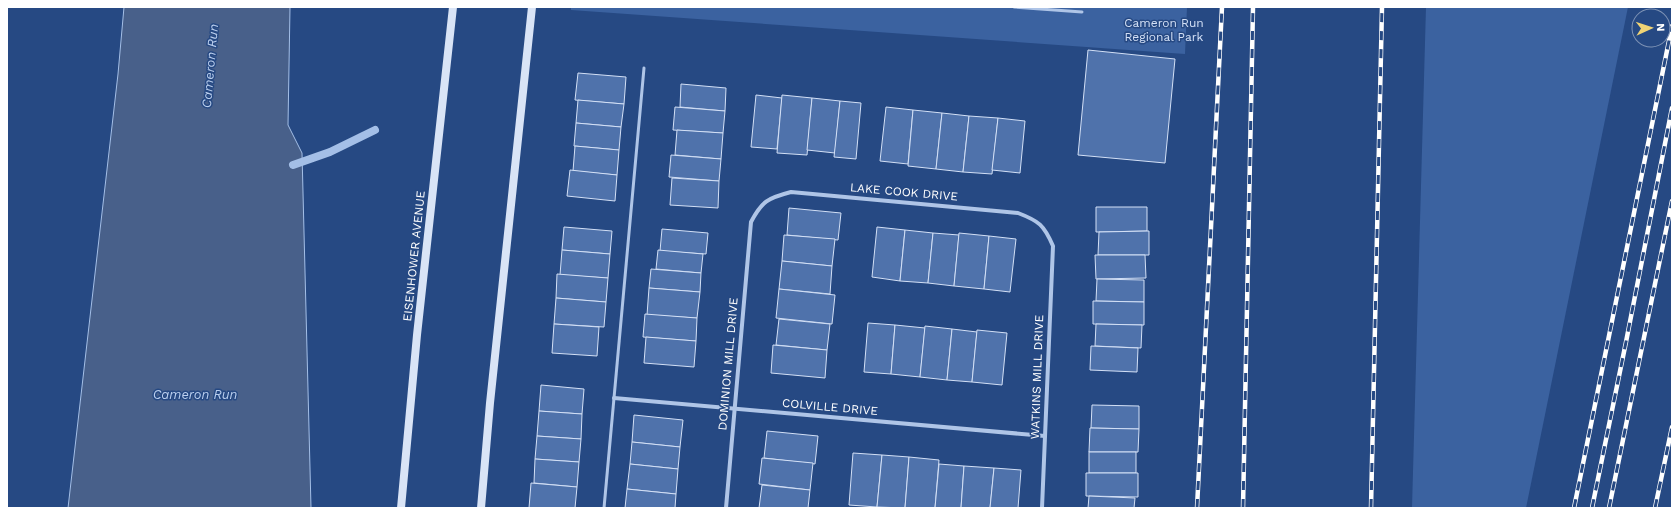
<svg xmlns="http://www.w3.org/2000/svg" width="1679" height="515" font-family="'Work Sans',sans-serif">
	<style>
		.green { fill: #3b62a0 }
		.water { fill: #48608a; stroke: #a4bfe7 }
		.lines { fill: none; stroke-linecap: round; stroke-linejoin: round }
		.stream { stroke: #a4bfe7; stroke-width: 8 }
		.building { fill: #4f72ab; stroke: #d3e0f6 }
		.lane { stroke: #afc5e7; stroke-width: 3 }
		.street { stroke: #afc5e7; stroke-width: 4 }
		.secondary { stroke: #d9e4f6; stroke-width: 8 }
		.rail-casing { stroke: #fff; stroke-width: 4.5 }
		.rail { stroke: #264983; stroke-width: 3; stroke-dasharray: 9; stroke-linecap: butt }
		.labels { text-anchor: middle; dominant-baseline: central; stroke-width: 3; stroke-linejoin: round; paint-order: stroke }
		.park-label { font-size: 12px; fill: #d3e0f6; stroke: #264983 }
		.street-label { font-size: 12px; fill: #fff; stroke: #264983 }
		.water-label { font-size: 13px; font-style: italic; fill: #bbcfee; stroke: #264983 }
	</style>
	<rect width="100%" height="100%" fill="#264983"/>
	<g class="green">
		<polygon points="571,7 1187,7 1185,54 571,10"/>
		<polygon points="1426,7 1628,7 1526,508 1412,508"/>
	</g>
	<polygon class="water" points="124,7 290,7 288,125 302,153 311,508 68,508 118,74"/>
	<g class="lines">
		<polyline class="stream" points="293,165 330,152 375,130"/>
	</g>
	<g class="building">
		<polygon points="1088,50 1175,59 1165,163 1078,155"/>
		<polygon points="578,73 626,77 624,104 575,100"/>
		<polygon points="681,84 726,88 725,111 680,107"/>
		<polygon points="756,95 782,98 777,149 751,147"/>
		<polygon points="782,95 812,98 807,155 777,153"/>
		<polygon points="812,98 840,101 835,153 807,150"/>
		<polygon points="578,100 624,104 621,127 576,123"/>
		<polygon points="840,101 861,103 856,159 834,157"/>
		<polygon points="675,107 725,111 723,133 673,130"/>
		<polygon points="886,107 913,110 908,164 880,161"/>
		<polygon points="913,110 942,113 936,169 908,166"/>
		<polygon points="942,113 969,116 963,172 936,169"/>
		<polygon points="969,116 998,118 992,174 963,172"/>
		<polygon points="998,118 1025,121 1020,173 992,170"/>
		<polygon points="576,123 621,127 619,150 574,146"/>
		<polygon points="677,130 723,133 721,159 675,155"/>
		<polygon points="575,146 619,150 617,175 573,171"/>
		<polygon points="671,155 721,159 719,181 669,177"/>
		<polygon points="570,170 617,175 615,201 567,196"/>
		<polygon points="672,178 719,181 718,208 670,205"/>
		<polygon points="1096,207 1147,207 1147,231 1096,232"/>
		<polygon points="789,208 841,213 838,240 787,235"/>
		<polygon points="564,227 612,231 610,254 562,250"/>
		<polygon points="877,227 905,230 900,281 872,277"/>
		<polygon points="662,229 708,233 706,254 660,251"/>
		<polygon points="905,230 933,233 928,283 900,281"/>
		<polygon points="1149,231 1149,255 1098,255 1099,232"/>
		<polygon points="933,233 959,235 954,286 928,283"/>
		<polygon points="959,233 989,236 984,289 954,286"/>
		<polygon points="784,235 835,239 832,266 782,261"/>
		<polygon points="989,236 1016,239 1010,292 984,289"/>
		<polygon points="562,250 610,254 608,278 560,275"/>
		<polygon points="658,250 703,254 701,273 656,269"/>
		<polygon points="1095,255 1145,255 1146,278 1096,279"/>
		<polygon points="782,261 832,266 830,294 779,289"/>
		<polygon points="651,269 701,273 700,292 649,288"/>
		<polygon points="557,274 608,278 606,302 556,298"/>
		<polygon points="1097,279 1144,280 1144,302 1096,301"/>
		<polygon points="649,288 700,292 697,318 647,315"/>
		<polygon points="779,289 835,295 832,324 776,318"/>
		<polygon points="556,298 606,302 604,327 554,324"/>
		<polygon points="1093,301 1144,302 1144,325 1093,324"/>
		<polygon points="645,314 697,318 696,341 643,337"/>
		<polygon points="779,319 830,324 827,350 776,345"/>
		<polygon points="868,323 895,325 891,374 864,372"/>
		<polygon points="554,324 599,327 597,356 552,353"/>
		<polygon points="1096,324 1142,325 1141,348 1095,346"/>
		<polygon points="895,325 925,328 920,377 891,374"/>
		<polygon points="925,326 952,329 947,380 920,377"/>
		<polygon points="952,329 977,332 972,382 947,380"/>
		<polygon points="977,330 1007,333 1002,385 972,382"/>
		<polygon points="646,337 696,341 694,367 644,363"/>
		<polygon points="773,345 827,350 825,378 771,373"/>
		<polygon points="1091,346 1138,348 1137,372 1090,370"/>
		<polygon points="541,385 584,389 582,414 539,411"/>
		<polygon points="1092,405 1139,406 1139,429 1091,428"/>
		<polygon points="539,411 582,414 581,439 537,436"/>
		<polygon points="634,415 683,420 680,447 632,442"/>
		<polygon points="1090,428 1139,429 1138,452 1089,452"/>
		<polygon points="767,431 818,436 815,464 764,458"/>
		<polygon points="537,436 581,439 579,462 535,459"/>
		<polygon points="632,442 680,447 678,469 630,464"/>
		<rect x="1089" y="452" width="47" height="21"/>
		<polygon points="853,453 882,455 877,507 849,505"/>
		<polygon points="882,455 909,457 905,508 877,507"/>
		<polygon points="909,457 939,460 935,508 905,508"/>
		<polygon points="762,458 813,463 810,490 759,484"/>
		<polygon points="535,459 579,462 577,487 534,483"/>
		<polygon points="630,464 678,469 676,494 627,489"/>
		<polygon points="939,464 964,466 961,508 935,508"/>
		<polygon points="964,466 994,468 990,508 961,508"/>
		<polygon points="994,468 1021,470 1018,508 990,508"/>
		<polygon points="1086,473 1138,473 1138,497 1086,496"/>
		<polygon points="531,483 577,487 575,508 529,508"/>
		<polygon points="762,485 810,490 808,508 759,508"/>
		<polygon points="627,489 676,494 675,508 625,508"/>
		<polygon points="1089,496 1135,498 1134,508 1088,508"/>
	</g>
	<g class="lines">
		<g class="lane">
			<polyline points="1014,7 1082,12"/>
			<polyline points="604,508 644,68"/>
		</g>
		<g class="street">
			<polyline points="614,398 1045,436"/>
			<path d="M726,508L751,222C762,201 768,198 791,192L1018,213C1039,221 1044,225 1053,246L1042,508"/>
		</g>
		<g class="secondary">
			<polyline points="401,508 417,335 453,7"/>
			<polyline points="481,508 490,403 532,7"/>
		</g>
		<g class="rail-casing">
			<g id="rail">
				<polyline points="1197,508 1222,7"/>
				<polyline points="1243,508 1253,7"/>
				<polyline points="1371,508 1382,7"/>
				<polyline points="1574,508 1672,26"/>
				<polyline points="1592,508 1626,342 1672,108"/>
				<polyline points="1609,508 1672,201"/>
				<polyline points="1655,508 1672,427"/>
			</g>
		</g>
		<use href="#rail" class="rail"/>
	</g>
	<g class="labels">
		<g class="park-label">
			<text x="1164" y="23">Cameron Run<tspan x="1164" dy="14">Regional Park</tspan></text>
		</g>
		<g class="street-label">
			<text transform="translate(904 192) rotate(5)">LAKE COOK DRIVE</text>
			<text transform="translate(414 256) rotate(-84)">EISENHOWER AVENUE</text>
			<text transform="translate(728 364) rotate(-85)">DOMINION MILL DRIVE</text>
			<text transform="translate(1037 377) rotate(-88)">WATKINS MILL DRIVE</text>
			<text transform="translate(830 407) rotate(5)">COLVILLE DRIVE</text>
		</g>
		<g class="water-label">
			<text transform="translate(210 66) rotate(-85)">Cameron Run</text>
			<text x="195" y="394">Cameron Run</text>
		</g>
	</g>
	<rect width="1679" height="515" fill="none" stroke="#ffffff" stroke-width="16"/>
	<g transform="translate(1651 28) rotate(87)"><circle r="19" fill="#264983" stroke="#7d92b5"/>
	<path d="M0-3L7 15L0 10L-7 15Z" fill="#f0d475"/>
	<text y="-6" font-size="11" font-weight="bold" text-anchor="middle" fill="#ffffff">N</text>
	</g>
</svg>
